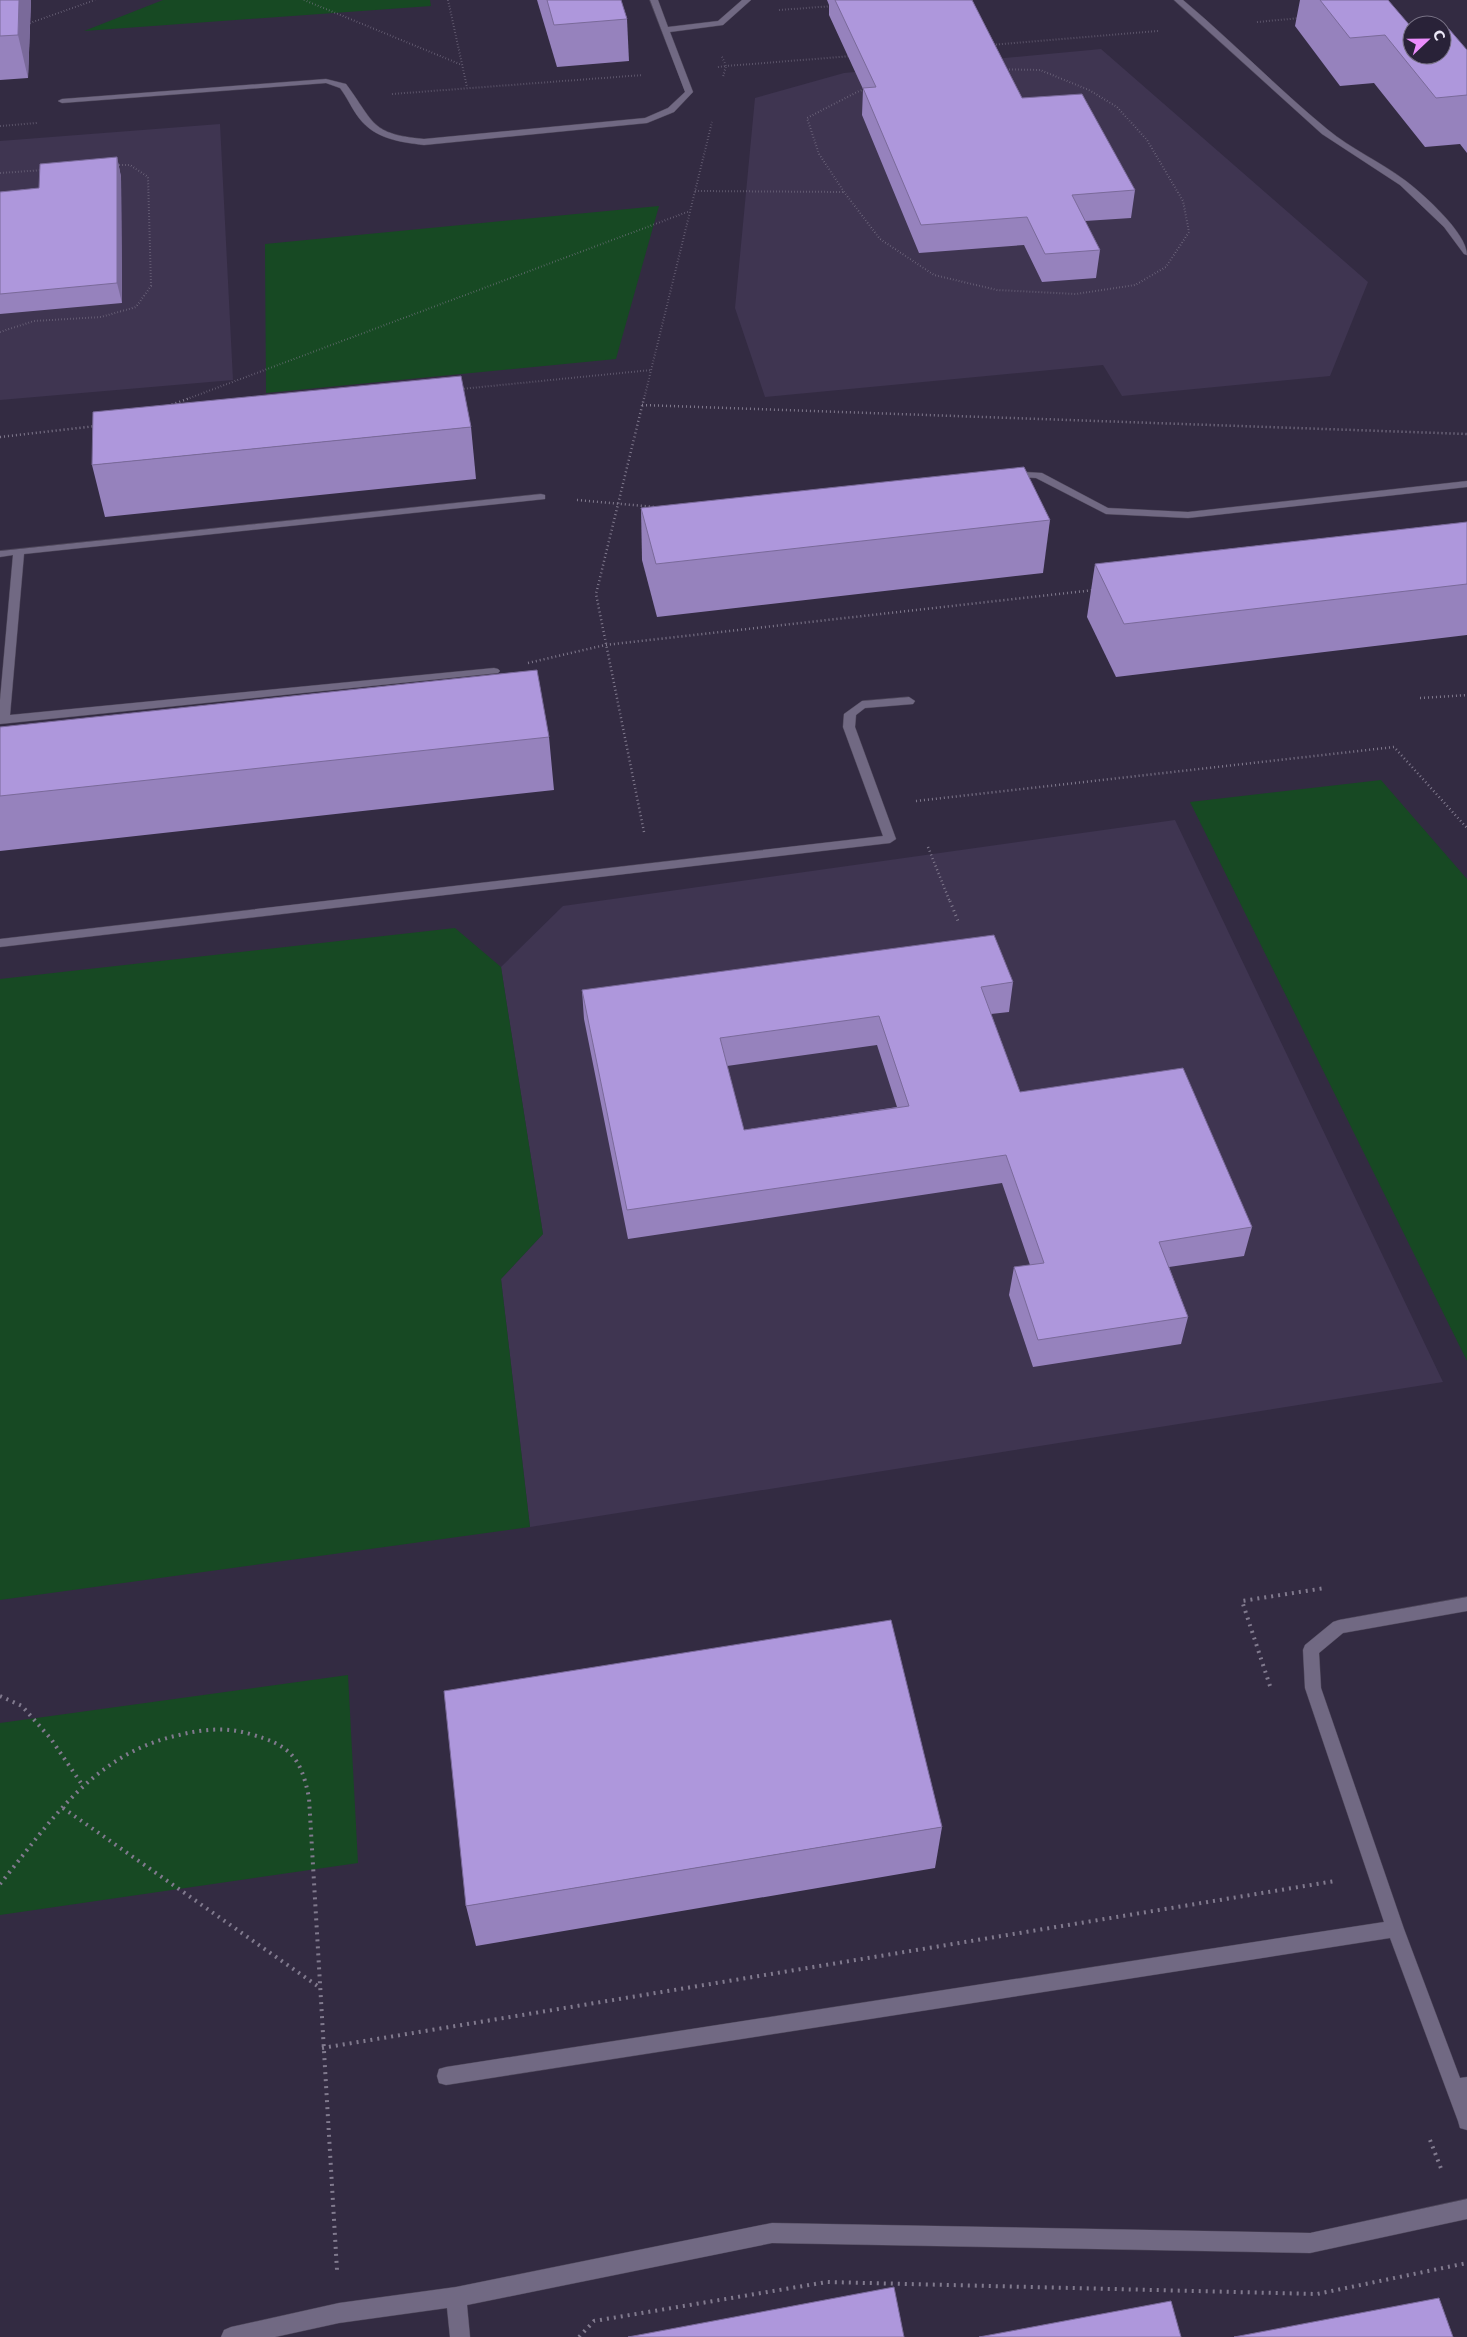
<svg xmlns="http://www.w3.org/2000/svg" width="1467" height="2337" font-family="'DejaVu Sans',sans-serif">
	<style>
		.built { fill: #3f3551 }
		.green { fill: #174923 }
		.lines { fill: none; stroke-linecap: round; stroke-linejoin: round }
		.service-casing { stroke: #4d4659; stroke-width: 1 }
		.path-far3 { stroke: #817a8e; stroke-width: 2; stroke-dasharray: 0.5 2.5; stroke-linecap: butt }
		.path-far2 { stroke: #817a8e; stroke-width: 2.5; stroke-dasharray: 1 3; stroke-linecap: butt }
		.path-far1 { stroke: #817a8e; stroke-width: 3; stroke-dasharray: 1 4; stroke-linecap: butt }
		.path { stroke: #817a8e; stroke-width: 4; stroke-dasharray: 2 5; stroke-linecap: butt }
		.service { fill: #716983; fill-rule: evenodd }
		.wall { fill: #9682bd; fill-rule: evenodd }
		.shaded-wall { fill: #7a6a9a }
		.building { fill: #ae97dc; stroke: #7a6a9a; fill-rule: evenodd }
	</style>
	<rect width="100%" height="100%" fill="#332b42"/>
	<g class="built">
		<polygon points="1101,49 1368,282 1330,376 1122,396 1103,365 765,397 735,308 755,98 844,73"/>
		<polygon points="220,124 233,380 0,400 0,141"/>
		<polygon points="1175,820 1443,1382 530,1527 501,1279 543,1234 501,967 563,906"/>
	</g>
	<g class="green">
		<polygon points="163,0 430,0 431,6 84,31"/>
		<polygon points="659,206 616,359 266,393 265,244"/>
		<polygon points="1381,780 1467,879 1467,1361 1190,802"/>
		<polygon points="455,928 501,967 543,1234 501,1279 530,1527 0,1600 0,979"/>
		<polygon points="348,1675 358,1863 0,1915 0,1723"/>
	</g>
	<g class="lines">
		<g class="service-casing">
			<g id="service">
				<path d="M650,0H658L668,27L718,21L742,0H751L723,25L670,32L693,92L674,112L647,123L424,145C400,142 375,139 359,118C352,109 347,97 340,88L326,83L62,103L58,101L62,99L326,79L346,84C375,123 370,134 424,139L645,118L668,108L685,92Z"/>
				<path d="M1174,0H1183C1232,41 1277,88 1327,129C1351,149 1381,162 1406,181C1423,194 1467,233 1467,255L1464,254L1444,227L1400,185L1322,134Z"/>
				<polygon points="1009,471 1042,473 1108,508 1188,512 1467,481 1467,487 1188,518 1106,514 1036,478 1005,476 1004,474"/>
				<polygon points="541,494 545,495 545,499 24,554 10,715 494,668 498,669 500,671 498,673 0,724 0,700 13,555 0,557 0,551"/>
				<polygon points="909,697 915,701 913,704 865,708 856,715 855,727 896,839 890,843 0,947 0,939 883,836 843,727 844,714 862,701"/>
				<polygon points="1467,1597 1467,1611 1343,1633 1319,1653 1321,1688 1404,1929 1460,2078 1467,2077 1467,2130 1460,2128 1458,2121 1390,1938 446,2085 439,2083 437,2076 439,2069 446,2067 1384,1922 1305,1688 1303,1650 1305,1645 1333,1622 1339,1620"/>
				<polygon points="1467,2199 1467,2219 1310,2253 772,2243 467,2305 470,2337 450,2337 447,2308 339,2323 275,2337 221,2337 224,2330 231,2327 339,2303 456,2287 772,2223 1310,2233"/>
			</g>
		</g>
		<g class="path-far3">
			<polyline points="304,0 462,65"/>
			<polyline points="448,0 467,87"/>
			<polyline points="779,10 833,6"/>
			<polyline points="1257,22 1300,18"/>
			<polyline points="27,24 95,0"/>
			<polyline points="990,45 1158,31"/>
			<polyline points="722,57 726,66 852,56"/>
			<polyline points="718,67 726,66 723,77"/>
			<polygon points="988,69 1040,70 1089,90 1117,107 1147,140 1183,201 1189,232 1166,267 1135,285 1076,294 997,290 934,275 880,239 844,192 819,154 807,118 859,91 912,77"/>
			<polyline points="392,94 643,75"/>
			<polyline points="0,126 37,123"/>
			<polyline points="0,173 43,170"/>
			<polyline points="695,191 844,192"/>
			<polyline points="0,332 34,321 101,317 136,307 151,286 148,177 130,165 116,165"/>
			<polyline points="461,389 651,370"/>
			<polyline points="187,399 690,211"/>
			<polyline points="644,399 712,122"/>
		</g>
		<g class="path-far2">
			<polyline points="642,405 1467,434"/>
			<polyline points="168,406 190,398"/>
			<polyline points="0,437 96,426"/>
			<polyline points="577,500 655,507"/>
			<polyline points="528,663 605,645 1094,590"/>
			<polyline points="1420,698 1467,695"/>
			<polyline points="916,801 1394,747 1467,828"/>
			<polyline points="644,832 596,594 644,398"/>
			<polyline points="928,847 950,902"/>
		</g>
		<polyline class="path-far1" points="950,901 958,921"/>
		<g class="path">
			<polyline points="1270,1686 1242,1601 1325,1588"/>
			<polyline points="0,1696 22,1706 51,1739 83,1786"/>
			<polyline points="63,1808 319,1987"/>
			<path d="M0,1884C52,1820 93,1754 179,1735C203,1729 227,1727 250,1734C290,1745 301,1757 309,1798L337,2270"/>
			<polyline points="322,2048 1335,1881"/>
			<polyline points="1430,2140 1442,2171"/>
			<polyline points="579,2337 594,2321 827,2282 1317,2294 1467,2263"/>
		</g>
		<use href="#service" class="service"/>
	</g>
	<g class="wall">
		<polygon points="0,0 31,0 28,78 0,80"/>
		<polygon points="537,0 621,0 627,19 629,61 557,67"/>
		<polygon points="827,0 972,0 1022,98 1135,190 1131,218 1085,221 1100,250 1096,278 1042,282 1024,245 919,253 862,115 863,89 829,15 829,5"/>
		<polygon points="1300,0 1388,0 1412,55 1467,50 1467,153 1460,144 1425,147 1374,83 1340,86 1295,26"/>
		<polygon points="117,157 121,177 122,303 0,314 0,192 39,188"/>
		<polygon points="471,427 476,479 105,517 92,465"/>
		<polygon points="641,508 1050,520 1043,573 657,617 642,560"/>
		<polygon points="1467,522 1467,635 1116,677 1087,617 1095,564"/>
		<polygon points="0,727 549,737 554,790 0,851"/>
		<path d="M1013,982L1009,1012L991,1014L1020,1092L1252,1227L1244,1256L1169,1267L1188,1317L1181,1344L1033,1367L1009,1295L1014,1267L1030,1265L1002,1183L628,1239L584,1019L582,990ZM877,1045L897,1107L744,1130L727,1066Z"/>
		<polygon points="942,1827 935,1868 476,1946 466,1906"/>
	</g>
	<g class="shaded-wall">
		<polygon points="19,0 31,0 28,78 18,35"/>
		<polygon points="117,157 121,177 122,303 117,283"/>
	</g>
	<g class="building">
		<polygon points="0,0 19,0 18,35 0,36"/>
		<polygon points="547,0 621,0 627,19 554,25"/>
		<polygon points="835,0 972,0 1022,98 1082,94 1135,190 1072,195 1100,250 1045,254 1027,217 921,225 863,88 876,87"/>
		<polygon points="1320,0 1388,0 1412,28 1412,55 1442,55 1442,30 1449,29 1467,50 1467,95 1436,98 1385,35 1350,38"/>
		<polygon points="117,157 117,283 0,294 0,192 39,188 40,164"/>
		<polygon points="461,376 471,427 92,465 93,412"/>
		<polygon points="1024,467 1050,520 656,564 641,508"/>
		<polygon points="1467,522 1467,584 1124,624 1095,564"/>
		<polygon points="537,670 549,737 0,796 0,727"/>
		<path d="M994,935L1013,982L981,987L1020,1092L1183,1068L1252,1227L1159,1242L1188,1317L1038,1340L1014,1267L1044,1263L1006,1155L627,1210L582,990ZM879,1016L909,1106L744,1130L720,1038Z"/>
		<polygon points="891,1620 942,1827 466,1906 444,1691"/>
		<polygon points="894,2287 904,2337 628,2337"/>
		<polygon points="1439,2298 1453,2337 1234,2337"/>
		<polygon points="1171,2301 1181,2337 979,2337"/>
	</g>
	<g transform="translate(1427 40) rotate(68)"><circle r="24" fill="#292238" stroke="#777184"/>
	<path d="M0-4L9 19L0 12L-9 19Z" fill="#eb8dfc"/>
	<text y="-8" font-size="14" font-weight="bold" text-anchor="middle" fill="#ebe7f6">С</text>
	</g>
</svg>
